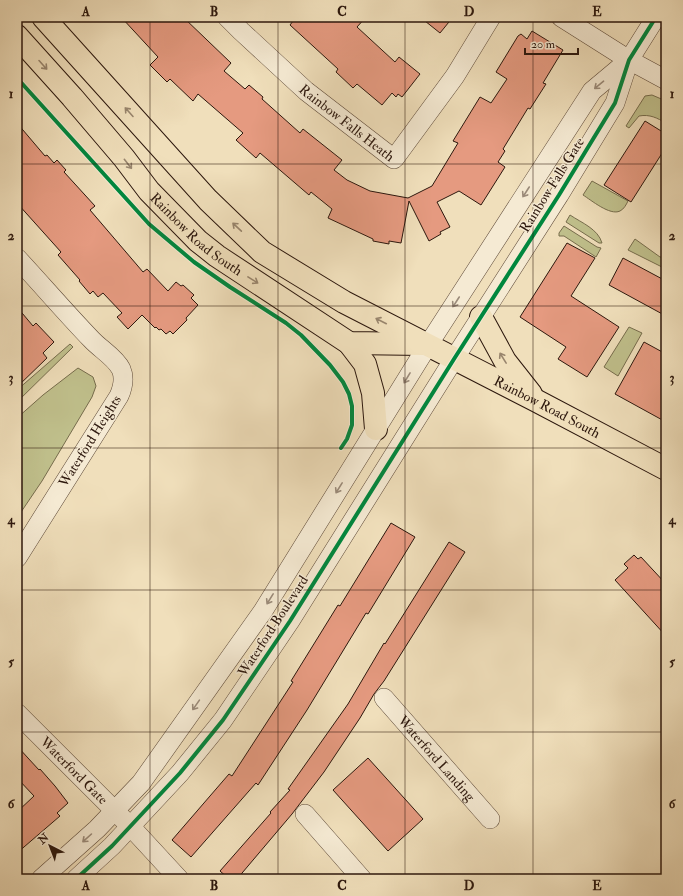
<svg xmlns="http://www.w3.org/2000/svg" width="683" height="896" font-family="'IM FELL Double Pica',serif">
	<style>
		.green { fill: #c0c08c; stroke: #766c4c }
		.building { fill: #e59a80; stroke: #2c170d }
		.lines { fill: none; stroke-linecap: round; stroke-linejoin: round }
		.minor-casing { stroke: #5d4938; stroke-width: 20 }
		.major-casing { stroke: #2c170d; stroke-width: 24 }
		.minor { stroke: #f5ead3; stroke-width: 19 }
		.major { stroke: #f0dfbb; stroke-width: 22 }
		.cycleway-casing { stroke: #f5ead3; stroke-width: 6 }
		.cycleway { stroke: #00873e; stroke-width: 4 }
		.oneway { stroke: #98856d }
		.oneway2 { stroke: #9b8b7a }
		.grid { fill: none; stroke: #2c170d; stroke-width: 1; stroke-opacity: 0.55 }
		.labels { text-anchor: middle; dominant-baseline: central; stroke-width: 3; stroke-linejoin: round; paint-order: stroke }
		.street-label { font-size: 14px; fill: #2c170d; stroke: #f5ead3 }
		.neatline { fill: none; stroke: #2c170d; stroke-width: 1.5 }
		.grid-label { font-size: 13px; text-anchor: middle; font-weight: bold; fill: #2c170d }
	</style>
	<rect width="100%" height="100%" fill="#f0dfbb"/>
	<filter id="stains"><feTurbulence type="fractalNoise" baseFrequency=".005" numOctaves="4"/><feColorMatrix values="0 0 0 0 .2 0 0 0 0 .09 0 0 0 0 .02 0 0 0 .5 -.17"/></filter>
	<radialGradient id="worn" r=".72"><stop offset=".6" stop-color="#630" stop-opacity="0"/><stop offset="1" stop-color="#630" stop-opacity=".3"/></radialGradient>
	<g class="green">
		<path d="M652,95L666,101V123C657,118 650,114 639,116L629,128L626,126L645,96Z"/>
		<path d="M592,181L628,201C626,205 624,209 620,211C610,216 591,200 583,195Z"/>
		<path d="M570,215C582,223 598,229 602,243H599L566,222Z"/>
		<polygon points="564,226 597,247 601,248 596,257 564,236 559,236 559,233"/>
		<polygon points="635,239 660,257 666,257 666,264 664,268 628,250"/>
		<polygon points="629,327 642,333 618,376 604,367"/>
		<polygon points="70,344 73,347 17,402 17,390"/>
		<polygon points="78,368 93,377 96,386 92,397 42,481 17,518 17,418 43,395"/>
	</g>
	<g class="building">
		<polygon points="121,17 183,17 231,63 224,71 245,89 249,85 263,97 262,99 300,133 303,129 342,160 334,170 347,180 370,191 408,198 432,186 458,143 453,141 480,97 491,103 507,79 496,72 518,36 521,34 527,39 532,31 563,50 543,83 546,84 530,109 528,108 503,149 505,151 498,162 505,167 481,205 459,191 437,202 450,227 440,232 441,234 429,241 409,201 401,243 389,241 389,244 373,241 373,239 328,218 332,209 311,192 309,195 260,153 256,158 236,140 243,133 198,94 193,101 170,79 167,82 150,65 158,57"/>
		<polygon points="296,17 366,17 357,27 395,62 399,57 420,74 402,97 398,94 396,97 392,93 382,105 357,84 353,88 336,72 338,69 290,25"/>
		<polygon points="420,17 453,17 440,33"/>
		<polygon points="645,121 666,134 666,147 631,202 604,185"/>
		<polygon points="17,123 45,156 47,155 54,163 57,160 66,170 64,172 95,206 90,210 143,272 147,269 168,291 176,282 181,286 183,285 194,295 191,298 198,305 186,318 187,320 173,334 170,331 166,334 161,329 159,330 156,327 155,328 142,315 128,329 117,317 122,313 103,293 98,297 93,291 90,294 79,281 80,280 58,255 61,252 17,203"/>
		<polygon points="567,243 595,258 571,296 619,327 587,377 558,359 566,347 520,317"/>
		<polygon points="623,258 666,281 666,316 609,285"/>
		<polygon points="17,307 33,326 36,323 54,342 43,353 47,358 17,387"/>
		<polygon points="644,342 666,354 666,422 615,394"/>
		<polygon points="391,523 415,537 368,614 366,613 307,710 258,785 256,783 191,857 172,840 229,774 232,776 293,682 291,681 338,605 340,606"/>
		<polygon points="449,542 465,552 384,681 374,694 360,718 324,772 292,814 237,879 229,879 220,871 271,813 270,812 290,790 288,789 348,704 374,660 384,643 385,644"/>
		<polygon points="634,555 638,559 641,557 666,584 666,636 615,580 628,568 624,564"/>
		<polygon points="17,746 39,770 40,769 55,786 68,803 57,813 60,816 17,853 17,812 34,796 17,778"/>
		<polygon points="368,758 423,819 388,851 333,790"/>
	</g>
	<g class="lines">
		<g class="minor-casing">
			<g id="minor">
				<path id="s1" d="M227,17L241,31L306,91L394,159L455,76L491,17"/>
				<polyline points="561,17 629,60 666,80"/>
				<path d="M17,258C42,285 66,313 91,339C100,349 115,357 121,369C125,378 123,387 119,396L17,558"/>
				<path id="s2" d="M384,698L490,819"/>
				<path id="s3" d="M17,713L131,827L179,879"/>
				<polyline points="305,814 362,879"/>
				<polyline points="41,879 97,829 141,783 263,611 428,345 592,91 629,60"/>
				<polyline points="76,879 112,846 180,773 223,720 290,621 454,359 559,195 615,103 629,60 656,17"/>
			</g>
		</g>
		<g class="major-casing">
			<g id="major">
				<path id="s4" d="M43,17L208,200L262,252L344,302L535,400L666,469"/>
				<path id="s5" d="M17,36L72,97L124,158L149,191L198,241L217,256L349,343L423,344"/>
				<polyline points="481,317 505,361 531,394"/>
				<polyline points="349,343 365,364 373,393 376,429"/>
			</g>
		</g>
		<use href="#minor" class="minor"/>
		<use href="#major" class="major"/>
		<g class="cycleway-casing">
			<g id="cycleway">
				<polyline points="17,78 149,224 194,262 230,287 286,323 301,335 330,365 343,382 349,394 352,406 352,425 347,439 341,448"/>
				<polyline points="76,879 112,846 180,773 223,720 290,621 454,359 559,195 615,103 629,60 656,17"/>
			</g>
		</g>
		<use href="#cycleway" class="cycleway"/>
	</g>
	<defs><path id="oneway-shaft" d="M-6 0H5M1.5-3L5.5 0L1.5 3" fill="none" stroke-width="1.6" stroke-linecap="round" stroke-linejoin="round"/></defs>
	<g class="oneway">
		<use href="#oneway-shaft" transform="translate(43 65) rotate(48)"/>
		<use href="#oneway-shaft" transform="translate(129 112) rotate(-132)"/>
		<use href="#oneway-shaft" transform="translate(128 164) rotate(52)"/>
		<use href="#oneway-shaft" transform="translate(237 227) rotate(-137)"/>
		<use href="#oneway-shaft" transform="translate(253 280) rotate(32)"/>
		<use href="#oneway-shaft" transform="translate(381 321) rotate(-153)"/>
		<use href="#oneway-shaft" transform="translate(503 358) rotate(-122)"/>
	</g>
	<g class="oneway2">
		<use href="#oneway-shaft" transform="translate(599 85) rotate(140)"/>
		<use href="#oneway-shaft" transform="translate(526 192) rotate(123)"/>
		<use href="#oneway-shaft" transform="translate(456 302) rotate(123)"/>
		<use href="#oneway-shaft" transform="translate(407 378) rotate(121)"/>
		<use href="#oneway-shaft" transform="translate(339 488) rotate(122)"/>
		<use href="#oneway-shaft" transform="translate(270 599) rotate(122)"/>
		<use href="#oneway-shaft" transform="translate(196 705) rotate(125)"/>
		<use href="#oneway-shaft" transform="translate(87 838) rotate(138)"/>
	</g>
	<path class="grid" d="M150,17V879M278,17V879M405,17V879M533,17V879M17,164H666M17,306H666M17,448H666M17,590H666M17,732H666"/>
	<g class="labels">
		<g class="street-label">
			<text stroke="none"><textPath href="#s1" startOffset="160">Rainbow Falls Heath</textPath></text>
			<text transform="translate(552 185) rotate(-58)">Rainbow Falls Gate</text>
			<text stroke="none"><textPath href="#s5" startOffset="268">Rainbow Road South</textPath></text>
			<text stroke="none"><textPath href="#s4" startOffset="646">Rainbow Road South</textPath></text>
			<text transform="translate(90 441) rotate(-58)">Waterford Heights</text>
			<text transform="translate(273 626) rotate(-57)">Waterford Boulevard</text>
			<text stroke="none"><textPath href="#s2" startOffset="80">Waterford Landing</textPath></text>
			<text stroke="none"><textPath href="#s3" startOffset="81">Waterford Gate</textPath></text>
		</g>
	</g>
	<rect width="683" height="896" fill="none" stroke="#f0dfbb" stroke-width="44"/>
	<g transform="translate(50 846) rotate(318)" stroke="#f5ead3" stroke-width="3" paint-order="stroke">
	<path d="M0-3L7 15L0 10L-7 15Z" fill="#2c170d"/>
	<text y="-6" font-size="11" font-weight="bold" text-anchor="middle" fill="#2c170d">N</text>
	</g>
	<path d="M525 48v6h53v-6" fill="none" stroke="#2c170d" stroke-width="2"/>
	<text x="531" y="48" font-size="12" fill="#2c170d" stroke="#f5ead3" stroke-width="3" paint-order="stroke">20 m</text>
	<rect x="22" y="22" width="639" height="852" class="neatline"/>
	<g class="grid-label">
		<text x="86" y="16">A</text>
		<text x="214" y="16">B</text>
		<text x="342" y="16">C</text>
		<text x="469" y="16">D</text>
		<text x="597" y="16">E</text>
		<text x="11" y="98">1</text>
		<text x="672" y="98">1</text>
		<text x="11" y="240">2</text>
		<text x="672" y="240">2</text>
		<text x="11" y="382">3</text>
		<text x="672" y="382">3</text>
		<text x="11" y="524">4</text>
		<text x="672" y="524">4</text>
		<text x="11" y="666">5</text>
		<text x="672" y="666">5</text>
		<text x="11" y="808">6</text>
		<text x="672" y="808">6</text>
		<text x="86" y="890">A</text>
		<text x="214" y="890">B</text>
		<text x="342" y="890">C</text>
		<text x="469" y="890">D</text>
		<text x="597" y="890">E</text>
	</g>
	<rect width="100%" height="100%" filter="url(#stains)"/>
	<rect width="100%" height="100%" fill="url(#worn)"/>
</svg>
